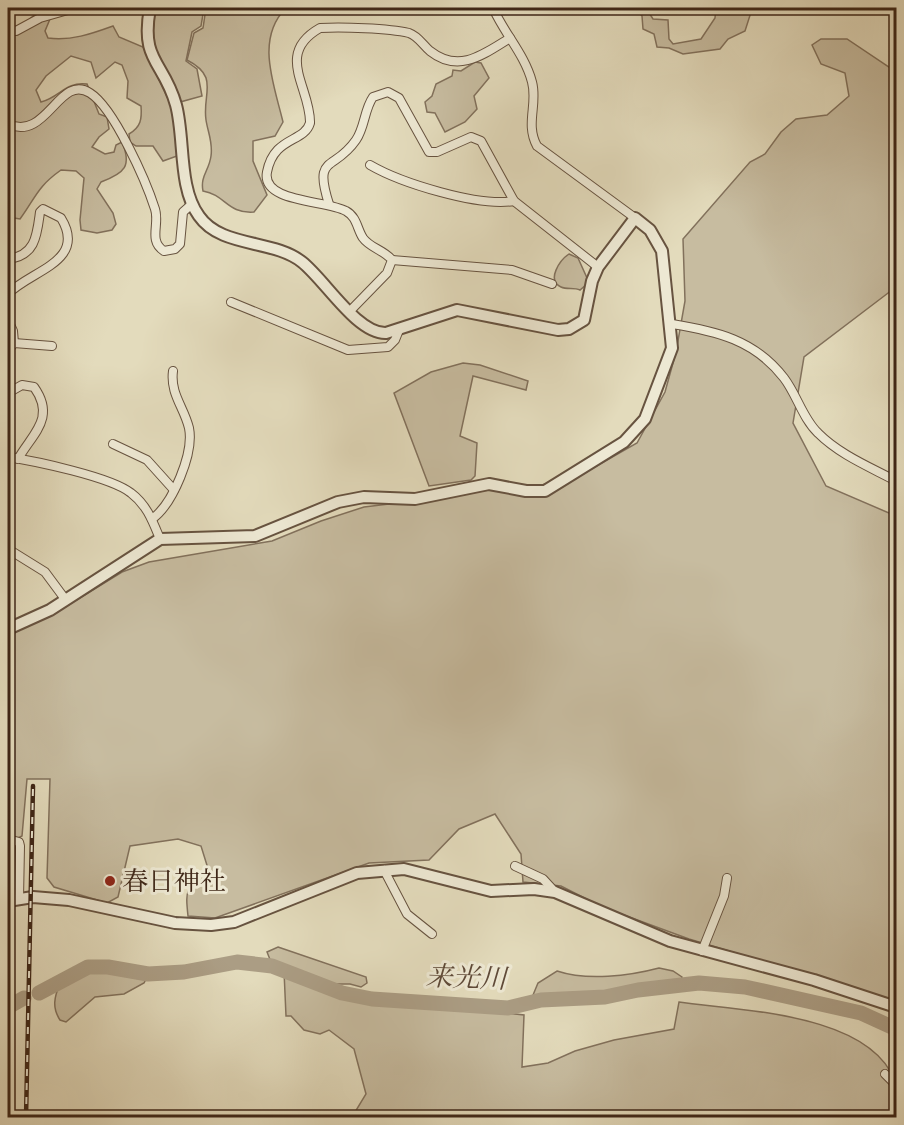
<svg xmlns="http://www.w3.org/2000/svg" width="904" height="1125" font-family="Cardo,'Noto Serif JP',serif">
	<style>
		.green { fill: #c7bca0; stroke: #82715c; stroke-width: 1.5 }
		.lines { fill: none; stroke-linecap: round; stroke-linejoin: round }
		.river { stroke: #ab9d84; stroke-width: 15 }
		.minor-casing { stroke: #675340; stroke-width: 10 }
		.tertiary-casing { stroke: #675340; stroke-width: 14 }
		.minor { stroke: #ede8d3; stroke-width: 8 }
		.tertiary { stroke: #ede8d3; stroke-width: 10 }
		.rail-casing { stroke: #3e2617; stroke-width: 4.5 }
		.rail { stroke: #ede8d3; stroke-width: 2; stroke-dasharray: 7; stroke-linecap: butt }
		.poi-dot { fill: #8f2418; stroke: #ede8d3; stroke-width: 2 }
		.labels { text-anchor: middle; dominant-baseline: central; stroke-width: 6; stroke-linejoin: round; paint-order: stroke }
		.poi-label { font-size: 26px; fill: #3e2617; stroke: #ede8d3; text-anchor: start }
		.water-label { font-size: 27px; font-style: italic; fill: #5f4a38; stroke: #ede8d3 }
	</style>
	<rect width="100%" height="100%" fill="#e3dbbc"/>
	<filter id="stains"><feTurbulence type="fractalNoise" baseFrequency=".00333" numOctaves="4"/><feColorMatrix values="0 0 0 0 .2 0 0 0 0 .09 0 0 0 0 .02 0 0 0 .5 -.17"/></filter>
	<radialGradient id="worn" r=".72"><stop offset=".6" stop-color="#630" stop-opacity="0"/><stop offset="1" stop-color="#630" stop-opacity=".3"/></radialGradient>
	<g class="green">
		<polygon points="155,8 204,8 201,26 192,32 186,61 197,69 202,96 180,102 152,45"/>
		<path d="M206,8H286C255,39 274,84 283,122L275,136L253,141V161L267,195L254,212C227,214 226,195 203,191C200,176 209,171 211,156C213,142 208,133 206,120C202,93 220,77 187,60L194,33L203,28Z"/>
		<polygon points="636,8 646,8 653,19 668,20 669,39 673,44 701,39 715,18 716,8 752,9 745,31 728,39 720,49 683,54 669,48 657,47 654,34 643,29 642,16"/>
		<path d="M41,9L47,10L50,19L45,31L48,38C71,41 91,34 113,26L119,37L143,47L174,111L177,156L163,161L153,146H136L130,142L129,134C141,127 142,119 141,106L127,98L128,81L122,65L115,62L96,78L91,62L71,56L46,76L36,90L41,102C60,97 66,81 87,84L99,114L107,117L109,129L99,137L92,147L105,154L114,152L116,145L122,142C132,166 125,173 101,182L97,189L113,213L116,224L112,230L97,233L81,230L80,220L84,178L76,171L61,170C37,187 36,197 20,219L8,217V33L12,27L22,26Z"/>
		<path d="M821,39H847L889,67L896,63V287L804,357L793,423L826,486L896,516V1001L689,939L602,907L561,886L523,882L521,854L495,814L459,829L429,860L369,863L215,918L188,916C185,888 186,888 210,875L201,846L178,839L130,846L118,897L107,903L54,887L47,878L50,779H27L22,836L8,843V633L52,615L122,572L149,562L272,541L321,521L364,507L456,496L483,487L542,485L586,472L637,443L665,392L676,352L685,301L683,239L750,162L765,154L781,132L796,119L827,115L849,96L845,73L821,64L812,45Z"/>
		<polygon points="475,62 481,63 489,78 474,96 477,109 465,122 445,132 435,113 427,112 425,102 432,96 436,84 452,76 453,70 461,71"/>
		<path d="M569,254L578,258L587,278V284L580,290C574,287 567,290 561,287C546,280 560,260 569,254Z"/>
		<polygon points="463,363 480,365 528,381 526,390 473,376 460,436 477,443 475,476 471,480 429,486 394,393 431,372"/>
		<path d="M278,947L366,977L367,983L361,987L350,984H332L365,993L368,998L524,1015L522,1067L548,1063L575,1051L614,1040L674,1029L679,1002C742,1011 869,1013 895,1081C899,1091 896,1107 896,1117H352L366,1094L354,1049L329,1030L320,1034L304,1030L291,1016H286L284,971L310,977L271,962L267,952Z"/>
		<path d="M659,968L673,971L682,977L681,982L664,990L633,989L606,1003L591,1002L543,1006L533,995L538,983L557,971C587,981 629,976 659,968Z"/>
		<path d="M98,971L146,979L144,983L124,994L95,997L66,1022L60,1020C52,1008 54,997 60,984L76,976Z"/>
	</g>
	<g class="lines">
		<g class="river">
			<polyline points="39,993 88,967 108,967 148,974 184,972 237,962 272,966 342,993 372,999 508,1008 541,1000 605,997 638,990 699,983 745,987 861,1013 896,1029"/>
			<polyline points="8,1007 24,998"/>
		</g>
		<g class="minor-casing">
			<g id="minor">
				<path d="M493,8C504,33 525,55 532,82C538,104 525,124 537,146L635,218"/>
				<polyline points="8,29 16,31 40,18 75,8"/>
				<path d="M8,124C47,142 59,73 90,93C114,108 146,181 155,209C160,224 148,241 164,251L175,249L180,244L183,212L192,204"/>
				<path d="M370,165C401,183 478,207 514,201"/>
				<path d="M329,204C313,154 334,172 356,140C365,127 364,110 373,97L388,92L399,98L429,152H437L471,137L481,141L514,201L598,267"/>
				<path d="M8,259C36,256 37,234 40,212L43,209L61,218C88,262 29,271 8,294"/>
				<polyline points="392,260 512,270 552,284"/>
				<polyline points="231,302 348,350 388,347 395,340 399,330"/>
				<path d="M350,311L387,273L392,260C384,250 370,248 363,238C357,229 357,217 346,211C327,200 261,203 267,172C274,136 304,143 310,123C311,88 274,54 320,28C342,27 388,28 409,33C418,36 423,45 430,51C459,74 484,54 510,38"/>
				<polyline points="8,320 13,331 14,343"/>
				<path d="M672,324C716,331 755,340 784,378C797,395 803,419 818,433C840,455 870,467 896,481"/>
				<polyline points="8,351 14,343 52,346"/>
				<path d="M8,393L22,385L34,387C56,418 33,433 18,459"/>
				<polyline points="113,444 147,460 174,490"/>
				<path d="M8,457C35,461 111,477 131,493C147,505 153,522 160,539"/>
				<path d="M152,519C173,504 194,453 189,428C184,407 170,394 173,371"/>
				<polyline points="8,549 45,572 65,599"/>
				<polyline points="8,839 19,842 20,846 19,899"/>
				<polyline points="515,866 543,879 555,892"/>
				<polyline points="384,870 407,914 432,934"/>
				<polyline points="702,951 724,896 727,878"/>
				<polyline points="885,1074 896,1085"/>
			</g>
		</g>
		<g class="tertiary-casing">
			<g id="tertiary">
				<path d="M8,629L50,610L160,539L255,536L338,502L364,497L415,499L489,484L526,491H545L624,442L645,419L672,348L662,251L650,230L635,218L598,267L592,281L584,320L569,329L558,330L457,310L386,333C357,334 325,280 302,262C273,239 221,248 199,216C178,188 185,138 176,105C164,61 140,62 150,8"/>
				<polyline points="8,901 33,897 69,900 175,923 211,925 234,922 357,873 404,869 491,891 534,889 555,892 670,941 814,980 896,1007"/>
			</g>
		</g>
		<use href="#minor" class="minor"/>
		<use href="#tertiary" class="tertiary"/>
		<g class="rail-casing">
			<polyline id="rail" points="26,1118 33,786"/>
		</g>
		<use href="#rail" class="rail"/>
	</g>
	<circle class="poi-dot" cx="110" cy="881" r="6"/>
	<g class="labels">
		<g class="poi-label">
			<text x="122" y="881">春日神社</text>
		</g>
		<g class="water-label">
			<text transform="translate(466 978) rotate(2)">来光川</text>
		</g>
	</g>
	<rect width="904" height="1125" fill="none" stroke="#e3dbbc" stroke-width="30"/>
	<rect x="9" y="9" width="886" height="1107" fill="none" stroke="#3e2617" stroke-width="3"/>
	<rect x="15" y="15" width="874" height="1095" fill="none" stroke="#3e2617" stroke-width="1.5"/>
	<rect width="100%" height="100%" filter="url(#stains)"/>
	<rect width="100%" height="100%" fill="url(#worn)"/>
</svg>
